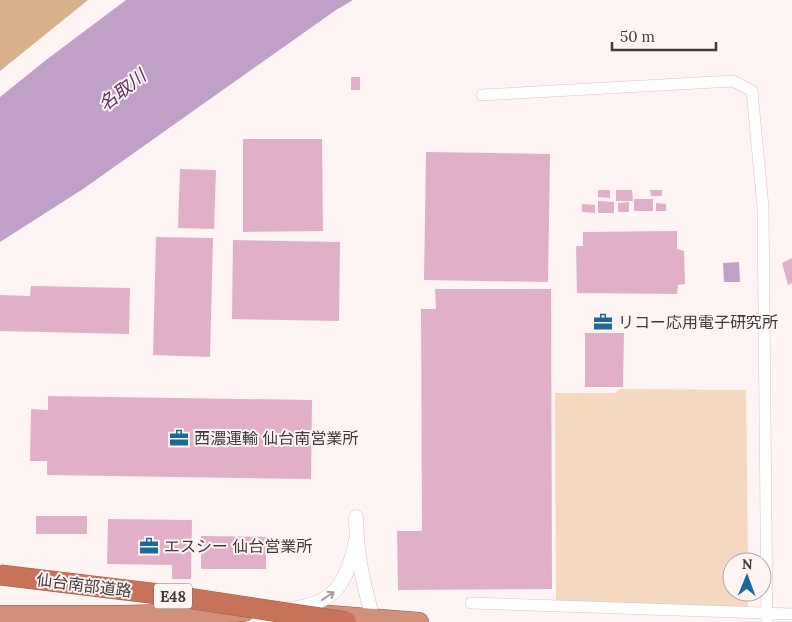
<svg xmlns="http://www.w3.org/2000/svg" width="792" height="622" font-family="Lora,'Noto Sans JP',serif">
	<style>
		.green { fill: #f4d8bf }
		.forest { fill: #d8b08b }
		.water { fill: #c1a0c8 }
		.building { fill: #e2afc9 }
		.lines { fill: none; stroke-linecap: round; stroke-linejoin: round }
		.minor-casing { stroke: #d5c4c5; stroke-width: 12 }
		.tertiary-casing { stroke: #d5c4c5; stroke-width: 15 }
		.trunk-casing { stroke: #985f4e; stroke-width: 20 }
		.minor { stroke: #fff; stroke-width: 11 }
		.tertiary { stroke: #fff; stroke-width: 14 }
		.trunk { stroke: #d28f7a; stroke-width: 19 }
		.motorway-bridge-casing { stroke: #985f4e; stroke-width: 21; stroke-linecap: butt }
		.motorway-bridge { stroke: #c77359; stroke-width: 20 }
		.oneway { stroke: #a09c9c }
		.labels { text-anchor: middle; dominant-baseline: central; stroke-width: 4; stroke-linejoin: round; paint-order: stroke }
		.shield { fill: #fef4f4; stroke: #797171; stroke-width: 1 }
		.shield-label { font-size: 15px; font-weight: bold; fill: #403939 }
		.poi-label { font-size: 16px; fill: #403939; stroke: #fef4f4; text-anchor: start }
		.street-label { font-size: 16px; fill: #403939; stroke: #fef4f4 }
		.water-label { font-size: 18px; font-style: italic; fill: #5c3164; stroke: #fef4f4 }
	</style>
	<rect width="100%" height="100%" fill="#fef4f4"/>
	<polygon class="green" points="620,389 746,390 748,562 732,562 732,592 748,592 748,607 556,601 555,393 615,393"/>
	<polygon class="forest" points="0,0 88,0 0,71"/>
	<g class="water">
		<polygon points="126,0 353,0 336,10 83,189 0,242 0,97 46,60"/>
		<polygon points="739,262 740,282 724,282 723,263"/>
	</g>
	<g class="building">
		<rect x="351" y="77" width="9" height="13"/>
		<polygon points="243,139 322,139 323,231 243,232"/>
		<polygon points="426,152 550,154 548,282 424,280"/>
		<polygon points="180,169 216,170 214,229 178,228"/>
		<polygon points="598,190 610,190 610,198 598,197"/>
		<polygon points="616,190 632,190 633,201 616,201"/>
		<polygon points="650,190 662,190 662,196 651,196"/>
		<rect x="634" y="199" width="19" height="12"/>
		<polygon points="598,201 614,202 614,213 598,213"/>
		<polygon points="629,202 629,212 618,212 618,203"/>
		<polygon points="656,203 666,204 666,211 656,211"/>
		<polygon points="582,204 595,205 595,213 582,212"/>
		<polygon points="677,231 677,249 684,251 685,284 678,285 677,294 577,293 576,246 583,246 583,232"/>
		<polygon points="156,237 213,238 210,357 153,355"/>
		<polygon points="233,240 340,242 339,321 232,319"/>
		<polygon points="792,258 792,283 788,285 782,263"/>
		<polygon points="31,286 130,288 129,334 0,331 0,295 30,296"/>
		<polygon points="435,289 551,289 552,589 398,590 397,531 422,531 421,309 436,309"/>
		<polygon points="585,333 624,333 623,387 585,387"/>
		<polygon points="48,396 312,400 311,479 47,475 47,461 30,461 31,409 48,410"/>
		<rect x="36" y="516" width="51" height="18"/>
		<polygon points="108,519 192,520 191,579 172,579 172,565 107,564"/>
		<polygon points="201,536 266,537 266,569 201,569"/>
	</g>
	<g class="lines">
		<g class="minor-casing">
			<g id="minor">
				<polyline points="482,95 733,81 752,91 763,207 767,622"/>
				<polyline points="471,603 792,614"/>
			</g>
		</g>
		<g class="tertiary-casing">
			<g id="tertiary">
				<path d="M356,517C356,554 364,587 374,622"/>
				<path d="M288,609C335,605 347,583 356,540"/>
			</g>
		</g>
		<g class="trunk-casing">
			<g id="trunk">
				<polyline points="0,615 124,615 244,612"/>
				<polyline points="329,615 419,622"/>
			</g>
		</g>
		<use href="#minor" class="minor"/>
		<use href="#tertiary" class="tertiary"/>
		<use href="#trunk" class="trunk"/>
		<g class="motorway-bridge-casing">
			<polyline id="motorway-bridge" points="0,575 167,595 346,622"/>
		</g>
		<use href="#motorway-bridge" class="motorway-bridge"/>
	</g>
	<defs><path id="oneway-shaft" d="M-6 0H5M1.5-3L5.5 0L1.5 3" fill="none" stroke-width="1.6" stroke-linecap="round" stroke-linejoin="round" transform="scale(1.25)"/></defs>
	<use class="oneway" href="#oneway-shaft" transform="translate(328 596) rotate(-34)"/>
	<defs>
		<g id="office-bare" transform="scale(1.5)"><path d="M-6-3h4V-5.5h4V-3h4V5H-6ZM-1-4.5V-3h2v-1.5ZM-6 0V1H6V0Z" fill="#1b689a" stroke="#fef4f4" stroke-width="2.5" paint-order="stroke"/></g>
	</defs>
	<g fill-rule="evenodd">
		<use href="#office-bare" x="603" y="322"/>
		<use href="#office-bare" x="179" y="438"/>
		<use href="#office-bare" x="149" y="546"/>
	</g>
	<g class="labels">
		<rect class="shield" x="154" y="583.5" width="38" height="25" rx="4"/>
		<g class="shield-label">
			<text x="173" y="596">E48</text>
		</g>
		<g class="poi-label">
			<text x="618" y="322">リコー応用電子研究所</text>
			<text x="194" y="438">西濃運輸 仙台南営業所</text>
			<text x="164" y="546">エスシー 仙台営業所</text>
		</g>
		<g class="street-label">
			<text transform="translate(84 585) rotate(7)">仙台南部道路</text>
		</g>
		<g class="water-label">
			<text transform="translate(122 90) rotate(-38)">名取川</text>
		</g>
	</g>
	<g transform="translate(747 577) rotate(1)"><circle r="24" fill="#fef4f4" stroke="#b2a9a9"/>
	<path d="M0-4L9 19L0 12L-9 19Z" fill="#1b689a"/>
	<text y="-8" font-size="14" font-weight="bold" text-anchor="middle" fill="#403939">N</text>
	</g>
	<path d="M612 42v8h104v-8" fill="none" stroke="#403939" stroke-width="2.5"/>
	<text x="620" y="42" font-size="15" fill="#403939" stroke="#fef4f4" stroke-width="4" paint-order="stroke">50 m</text>
</svg>
